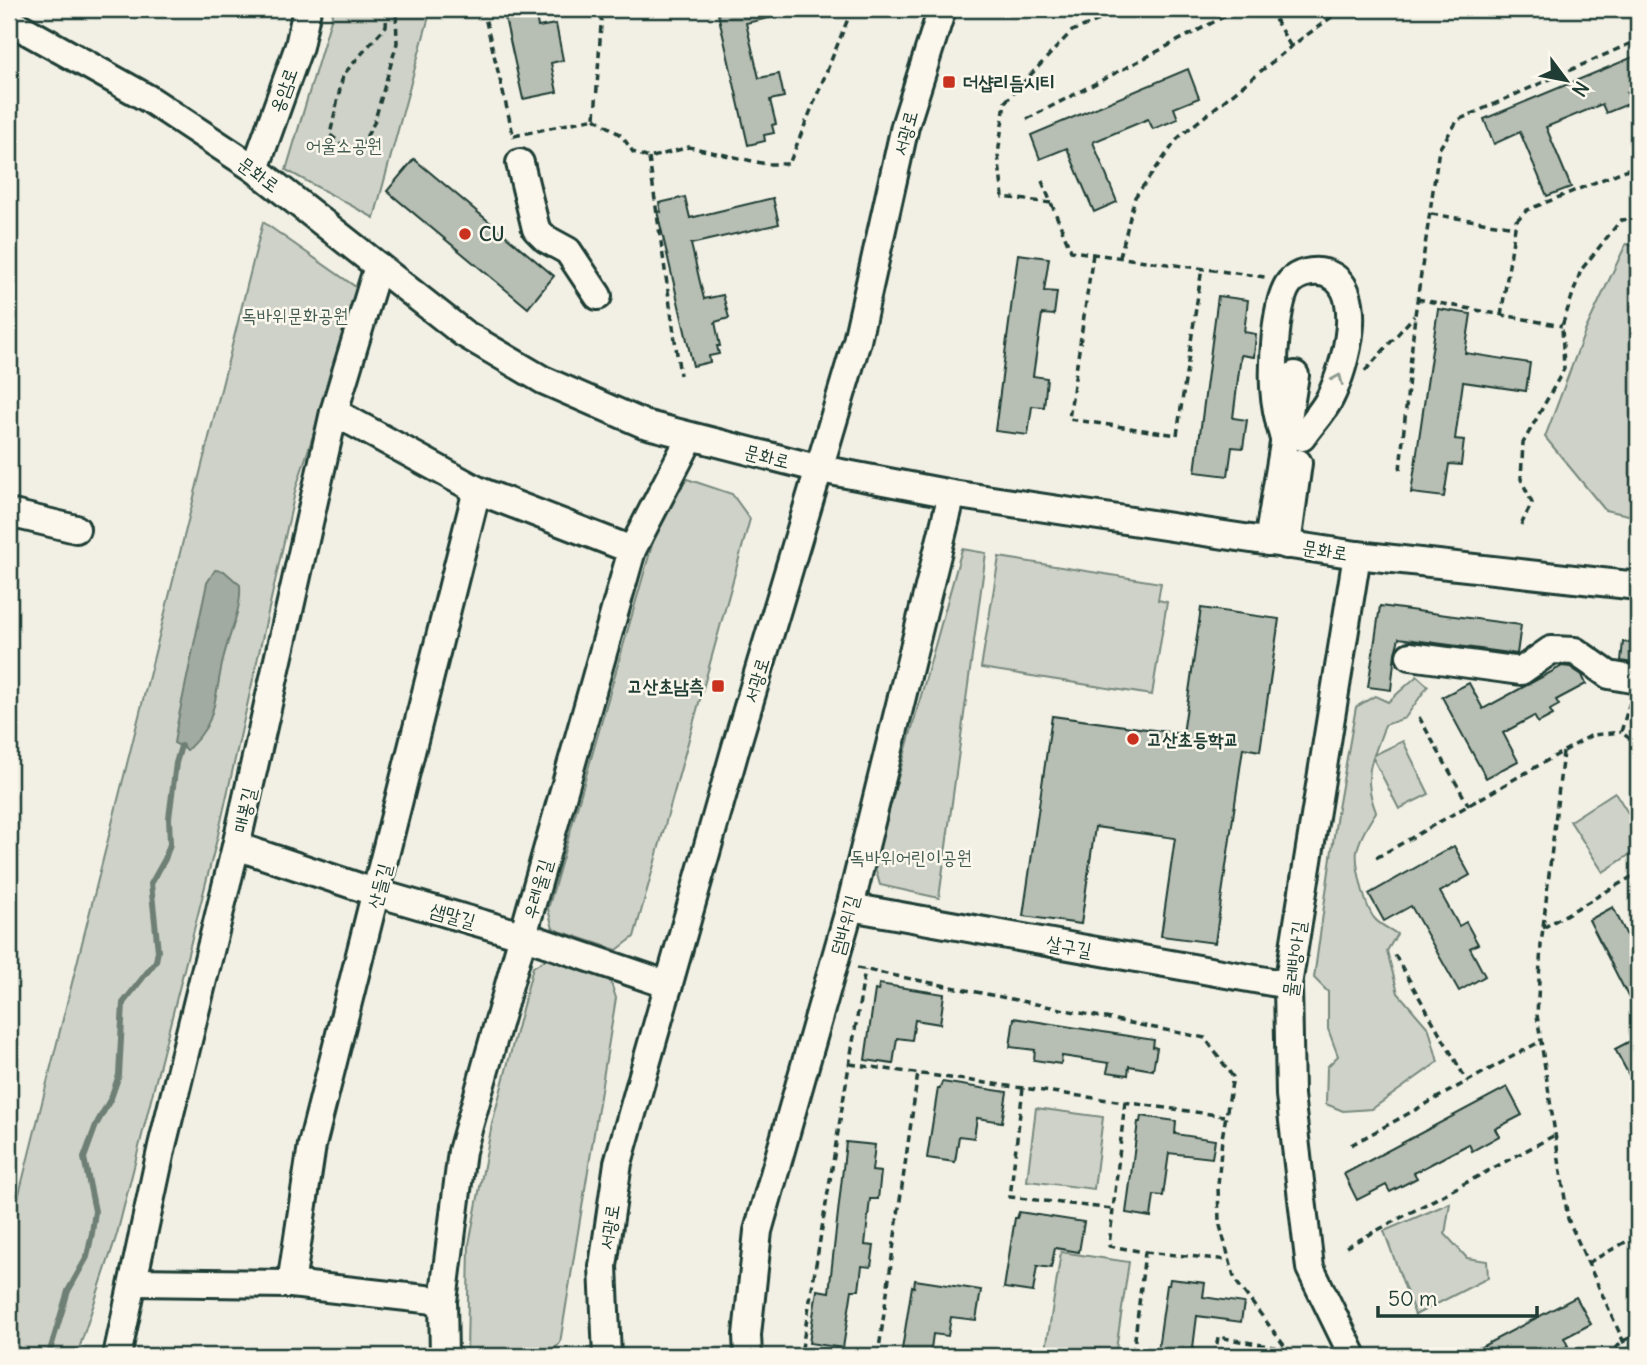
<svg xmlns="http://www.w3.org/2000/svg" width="1647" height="1365" font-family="Delius,'Poor Story',sans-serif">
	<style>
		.green { fill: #cfd2c8; stroke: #77887e; stroke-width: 2 }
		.water { fill: #a2aba1; stroke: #6e7f75; stroke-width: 2 }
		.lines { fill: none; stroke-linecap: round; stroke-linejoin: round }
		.stream { stroke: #6e7f75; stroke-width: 6 }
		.building { fill: #b7beb3; stroke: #1f3d34; stroke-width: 2 }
		.minor-casing { stroke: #1f3d34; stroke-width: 32 }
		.path { stroke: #1f3d34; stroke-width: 3.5; stroke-dasharray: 7 5; stroke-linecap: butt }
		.minor { stroke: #fbf7ec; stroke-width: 26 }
		.oneway { stroke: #8d9a90 }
		.poi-dot { fill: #c8321e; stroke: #fbf7ec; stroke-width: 2.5 }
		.labels { text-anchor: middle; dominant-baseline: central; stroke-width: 5; stroke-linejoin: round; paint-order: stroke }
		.poi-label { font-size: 19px; font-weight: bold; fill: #1f3d34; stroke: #fbf7ec; text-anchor: start }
		.street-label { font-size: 19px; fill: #1f3d34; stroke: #fbf7ec }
		.park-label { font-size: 19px; fill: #425b52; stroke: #fbf7ec }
	</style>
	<rect width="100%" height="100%" fill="#f2f0e5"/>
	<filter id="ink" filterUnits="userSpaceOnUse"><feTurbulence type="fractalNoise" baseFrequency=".0143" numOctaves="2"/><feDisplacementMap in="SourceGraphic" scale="14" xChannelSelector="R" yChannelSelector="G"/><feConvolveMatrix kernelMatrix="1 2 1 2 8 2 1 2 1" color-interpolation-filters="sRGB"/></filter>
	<g filter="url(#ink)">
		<g class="green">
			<polygon points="334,9 431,9 374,218 286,170"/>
			<polygon points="263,222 360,290 296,488 218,835 117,1234 78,1352 68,1356 9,1356 9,1234"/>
			<polygon points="1626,244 1638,247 1638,517 1605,510 1545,437 1586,329"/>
			<polygon points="687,479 732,494 750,519 634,937 617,950 553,929 548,909 658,524"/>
			<polygon points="962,549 986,553 939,898 880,885 874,864"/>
			<polygon points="999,557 1161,583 1158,600 1167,602 1152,695 981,668"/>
			<path d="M1417,676L1428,686L1405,718L1385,725L1374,755L1403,741L1429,794L1399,809L1373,758C1366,777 1369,794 1376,812C1368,824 1360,837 1357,851C1355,865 1365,908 1375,919C1380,925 1390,929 1397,934L1387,951L1398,993L1429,1029L1438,1062L1372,1109L1343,1111L1326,1104L1327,1067L1338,1056L1328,1029V992L1314,978L1337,814L1356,707L1375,696L1388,702Z"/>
			<polygon points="1615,792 1638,829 1638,849 1603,872 1570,821"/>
			<polygon points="548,958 605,975 611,983 616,998 560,1343 548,1356 469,1356 467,1353 469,1244 492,1124 533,967"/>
			<polygon points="1036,1108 1103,1117 1094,1189 1027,1181"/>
			<polygon points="1450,1203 1445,1234 1467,1258 1487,1261 1488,1278 1415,1315 1384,1231"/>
			<polygon points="1061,1252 1129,1262 1115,1356 1045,1356"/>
		</g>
		<path class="water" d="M215,570L224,571L240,585C242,611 228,635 223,660C218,680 217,700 210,719C205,732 196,741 187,750L174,743L177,725L207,583Z"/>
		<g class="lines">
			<polyline class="stream" points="49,1354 68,1291 87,1257 92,1233 95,1211 84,1158 96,1125 111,1098 119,1075 123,1003 156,961 158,951 151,884 165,859 170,844 169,818 176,763 181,746"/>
		</g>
		<g class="building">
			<polygon points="503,9 535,9 538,27 556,24 563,60 551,63 557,92 523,99"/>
			<polygon points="717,9 777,9 778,16 746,23 759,78 779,74 784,97 770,100 776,124 772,125 774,133 764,135 765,141 748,145"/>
			<polygon points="1638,55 1638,88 1627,93 1631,103 1606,113 1602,104 1546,127 1571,187 1547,196 1520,132 1494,144 1484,119"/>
			<polygon points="1188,69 1199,98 1174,108 1178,119 1153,129 1148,119 1093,142 1117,202 1094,212 1067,148 1040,159 1031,135"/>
			<polygon points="414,159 554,276 528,308 387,191"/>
			<polygon points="685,197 690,218 773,198 779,224 691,244 704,299 723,295 729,318 715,322 720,346 717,346 719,354 709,356 710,362 693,366 657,211 661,212 659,203"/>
			<polygon points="1018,254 1049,258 1044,291 1057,292 1054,315 1042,314 1033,376 1047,378 1044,407 1032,406 1028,435 995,431"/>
			<polygon points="1218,296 1248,300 1244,332 1256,334 1254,357 1241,355 1233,418 1247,420 1243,448 1232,447 1228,476 1195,472"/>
			<polygon points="1438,309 1471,314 1465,353 1530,363 1526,391 1463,382 1455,439 1464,440 1461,465 1449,464 1444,497 1411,493"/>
			<polygon points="1380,606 1521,625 1517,654 1399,638 1395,653 1391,690 1368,687"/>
			<polygon points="1201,608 1279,619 1260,751 1243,748 1215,943 1161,936 1175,838 1095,827 1081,924 1023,916 1052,716 1183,734"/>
			<polygon points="1623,642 1638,644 1638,664 1621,661"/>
			<polygon points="1562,666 1570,667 1582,675 1586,684 1556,700 1559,705 1550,710 1553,715 1538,723 1534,716 1503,733 1518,761 1486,778 1442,697 1469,683 1483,709"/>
			<polygon points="1454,846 1470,875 1440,892 1459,926 1466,922 1478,944 1470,948 1485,976 1459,991 1411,906 1384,921 1369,894"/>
			<polygon points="1613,907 1631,944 1638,941 1638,1016 1589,920"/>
			<polygon points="879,984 944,994 940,1024 915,1020 912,1040 897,1038 893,1064 865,1060 875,990 878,991"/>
			<polygon points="1014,1018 1154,1040 1153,1047 1157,1048 1153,1070 1129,1066 1128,1075 1107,1072 1109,1063 1062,1056 1061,1064 1034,1060 1035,1050 1010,1047"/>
			<polygon points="1638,1037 1638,1092 1615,1049"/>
			<polygon points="942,1082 1007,1092 1002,1122 977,1118 974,1138 959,1136 955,1162 927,1158 938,1088 940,1088"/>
			<polygon points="1507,1087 1522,1115 1495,1129 1499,1136 1472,1151 1469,1144 1414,1173 1417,1178 1390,1192 1386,1185 1357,1200 1344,1174"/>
			<polygon points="1141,1116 1176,1121 1175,1134 1215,1140 1212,1158 1169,1153 1163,1196 1154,1195 1151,1217 1126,1213 1138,1122 1140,1122"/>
			<polygon points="846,1142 875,1145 872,1171 881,1172 878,1199 870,1199 865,1245 874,1246 871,1267 862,1266 859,1290 852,1290 843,1348 809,1343 817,1290 829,1292"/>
			<polygon points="1019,1212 1084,1222 1079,1252 1055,1248 1051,1268 1037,1266 1033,1292 1004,1288 1015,1218 1017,1218"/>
			<polygon points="1170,1279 1205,1283 1203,1297 1244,1303 1241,1322 1197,1316 1192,1356 1157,1356 1167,1285 1169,1285"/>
			<polygon points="915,1280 981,1290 976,1320 951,1317 948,1336 933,1334 930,1356 901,1356 912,1286 914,1287"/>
			<polygon points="1576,1297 1591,1324 1564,1338 1568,1346 1549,1356 1464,1356"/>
		</g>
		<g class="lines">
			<g class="minor-casing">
				<g id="minor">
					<polyline points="9,21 149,99 255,169 463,333 543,380 644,424 820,469 952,494 1357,555 1638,586"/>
					<polyline points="520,163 536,229 546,239 568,251 598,296"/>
					<polyline points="255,169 299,46 307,9"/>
					<polyline points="334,412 477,490 632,550"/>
					<path d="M1284,439C1279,422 1275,405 1274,387C1273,364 1275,299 1290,282C1298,273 1313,270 1325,273C1369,286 1345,368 1330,398C1323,412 1311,424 1302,437"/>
					<polyline points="9,513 76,529"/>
					<polyline points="1268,542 1295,375"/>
					<polyline points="1287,545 1298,463"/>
					<polyline points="1410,656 1521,671 1551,650 1575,651 1609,675 1638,680"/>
					<polyline points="236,846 377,893 525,936 669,985"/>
					<polyline points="850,907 1288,985"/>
					<polyline points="134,1282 291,1284 443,1301"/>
					<polyline points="291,1284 312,1145 477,490"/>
					<polyline points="117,1356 162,1146 236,846 334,412 378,266"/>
					<polyline points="444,1356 443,1301 462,1151 632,550 690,438"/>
					<polyline points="607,1356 603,1266 618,1163 736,747 857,341 905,126 942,9"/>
					<polyline points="748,1356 747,1335 758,1231 850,907 952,494"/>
					<polyline points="1353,1356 1310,1268 1290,1095 1288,985 1357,555"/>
				</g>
			</g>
			<g class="path">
				<polyline points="387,9 386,26 343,75 330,135 343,145 359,150 374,123 397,43 396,9"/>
				<polyline points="483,9 514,138"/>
				<polyline points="1269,9 1291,47"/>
				<polyline points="595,118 622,136 633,152 649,158 689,147 766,164 789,164 852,9"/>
				<polyline points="1027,119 1239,9"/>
				<polyline points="514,136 595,118 602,9"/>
				<polyline points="649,158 680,375"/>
				<polyline points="1042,181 1071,251 1265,277"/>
				<polyline points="1051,203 1003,197 998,155 1005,102 1072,31 1102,19 1111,9"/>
				<polyline points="1431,214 1515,227"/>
				<polyline points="1093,254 1069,419 1177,435 1202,268"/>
				<polyline points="1120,257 1135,197 1179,137 1297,42 1343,9"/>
				<polyline points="1417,299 1562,326"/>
				<polyline points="1501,316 1516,221 1527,210 1638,165"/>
				<polyline points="1365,371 1414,316"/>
				<polyline points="1400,470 1415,315 1439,149 1458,120 1629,44 1638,45"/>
				<polyline points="1521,525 1532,503 1521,479 1523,443 1564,369 1562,326 1581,270 1621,220 1638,218"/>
				<polyline points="1630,702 1621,732 1638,745"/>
				<polyline points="1419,717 1469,806"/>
				<polyline points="1563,752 1541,945 1537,1015 1568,1219 1630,1356"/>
				<polyline points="1376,858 1592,735 1621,732"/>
				<polyline points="1543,928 1638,873"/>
				<polyline points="1395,955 1467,1081"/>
				<polyline points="857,968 1205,1038 1233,1077 1222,1138 1218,1186 1219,1222 1235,1280 1292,1356"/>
				<polyline points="850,1064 1224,1116"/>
				<polyline points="1023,1088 1010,1197 1113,1209"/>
				<polyline points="1125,1102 1109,1246 1145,1252 1133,1356"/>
				<polyline points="1351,1145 1541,1041"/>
				<polyline points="1346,1247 1555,1135"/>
				<polyline points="1145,1252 1229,1260"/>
				<polyline points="1588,1263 1638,1235"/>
				<polyline points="863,1356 802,1348 865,970"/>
				<polyline points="878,1356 918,1073"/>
				<polyline points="1215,1356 1218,1337 1285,1349"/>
				<polyline points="1606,1356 1623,1341 1638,1334"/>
			</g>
			<use href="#minor" class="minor"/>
		</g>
		<defs><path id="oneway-chevron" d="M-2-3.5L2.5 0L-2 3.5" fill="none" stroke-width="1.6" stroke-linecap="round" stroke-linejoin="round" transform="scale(1.75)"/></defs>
		<use class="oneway" href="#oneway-chevron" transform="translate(1338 379) rotate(-67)"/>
	</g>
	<g class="poi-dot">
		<rect x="942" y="75" width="14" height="14" rx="3.5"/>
		<circle cx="465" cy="234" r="7"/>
		<rect x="711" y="679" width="14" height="14" rx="3.5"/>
		<circle cx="1133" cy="739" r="7"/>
	</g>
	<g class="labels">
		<g class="poi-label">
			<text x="963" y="82">더샵리듬시티</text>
			<text x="479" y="234">CU</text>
			<text x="704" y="686" text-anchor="end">고산초남측</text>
			<text x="1147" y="739">고산초등학교</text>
		</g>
		<g class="street-label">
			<text transform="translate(283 90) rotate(-70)">옹암로</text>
			<text transform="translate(905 133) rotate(-75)">서광로</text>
			<text transform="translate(259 174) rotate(36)">문화로</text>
			<text transform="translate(767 456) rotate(14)">문화로</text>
			<text transform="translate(1325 550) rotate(9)">문화로</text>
			<text transform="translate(756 680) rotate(-73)">서광로</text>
			<text transform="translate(244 810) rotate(-77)">매봉길</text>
			<text transform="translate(379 886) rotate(-76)">산들길</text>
			<text transform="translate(537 889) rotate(-74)">우레울길</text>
			<text transform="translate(453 915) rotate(16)">샘말길</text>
			<text transform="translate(844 925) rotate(-75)">덤바위길</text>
			<text transform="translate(1069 946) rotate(10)">살구길</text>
			<text transform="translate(1294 959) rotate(-83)">물레방아길</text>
			<text transform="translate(609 1227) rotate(-81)">서광로</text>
		</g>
		<g class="park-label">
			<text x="344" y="145">어울소공원</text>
			<text x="295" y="315">독바위문화공원</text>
			<text x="911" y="857">독바위어린이공원</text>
		</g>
	</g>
	<rect width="1647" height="1365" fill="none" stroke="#fbf7ec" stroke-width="35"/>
	<rect x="18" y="18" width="1612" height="1330" fill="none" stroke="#1f3d34" stroke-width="2.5" filter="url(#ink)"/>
	<g transform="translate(1566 80) rotate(122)" stroke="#fbf7ec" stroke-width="5" paint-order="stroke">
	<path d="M0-5L12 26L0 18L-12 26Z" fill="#1f3d34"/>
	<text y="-10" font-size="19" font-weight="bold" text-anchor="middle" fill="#1f3d34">N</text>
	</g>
	<path d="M1378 1306v10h159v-10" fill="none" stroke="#1f3d34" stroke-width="3.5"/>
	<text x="1388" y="1306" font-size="21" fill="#1f3d34" stroke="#fbf7ec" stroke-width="5" paint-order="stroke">50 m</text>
</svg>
